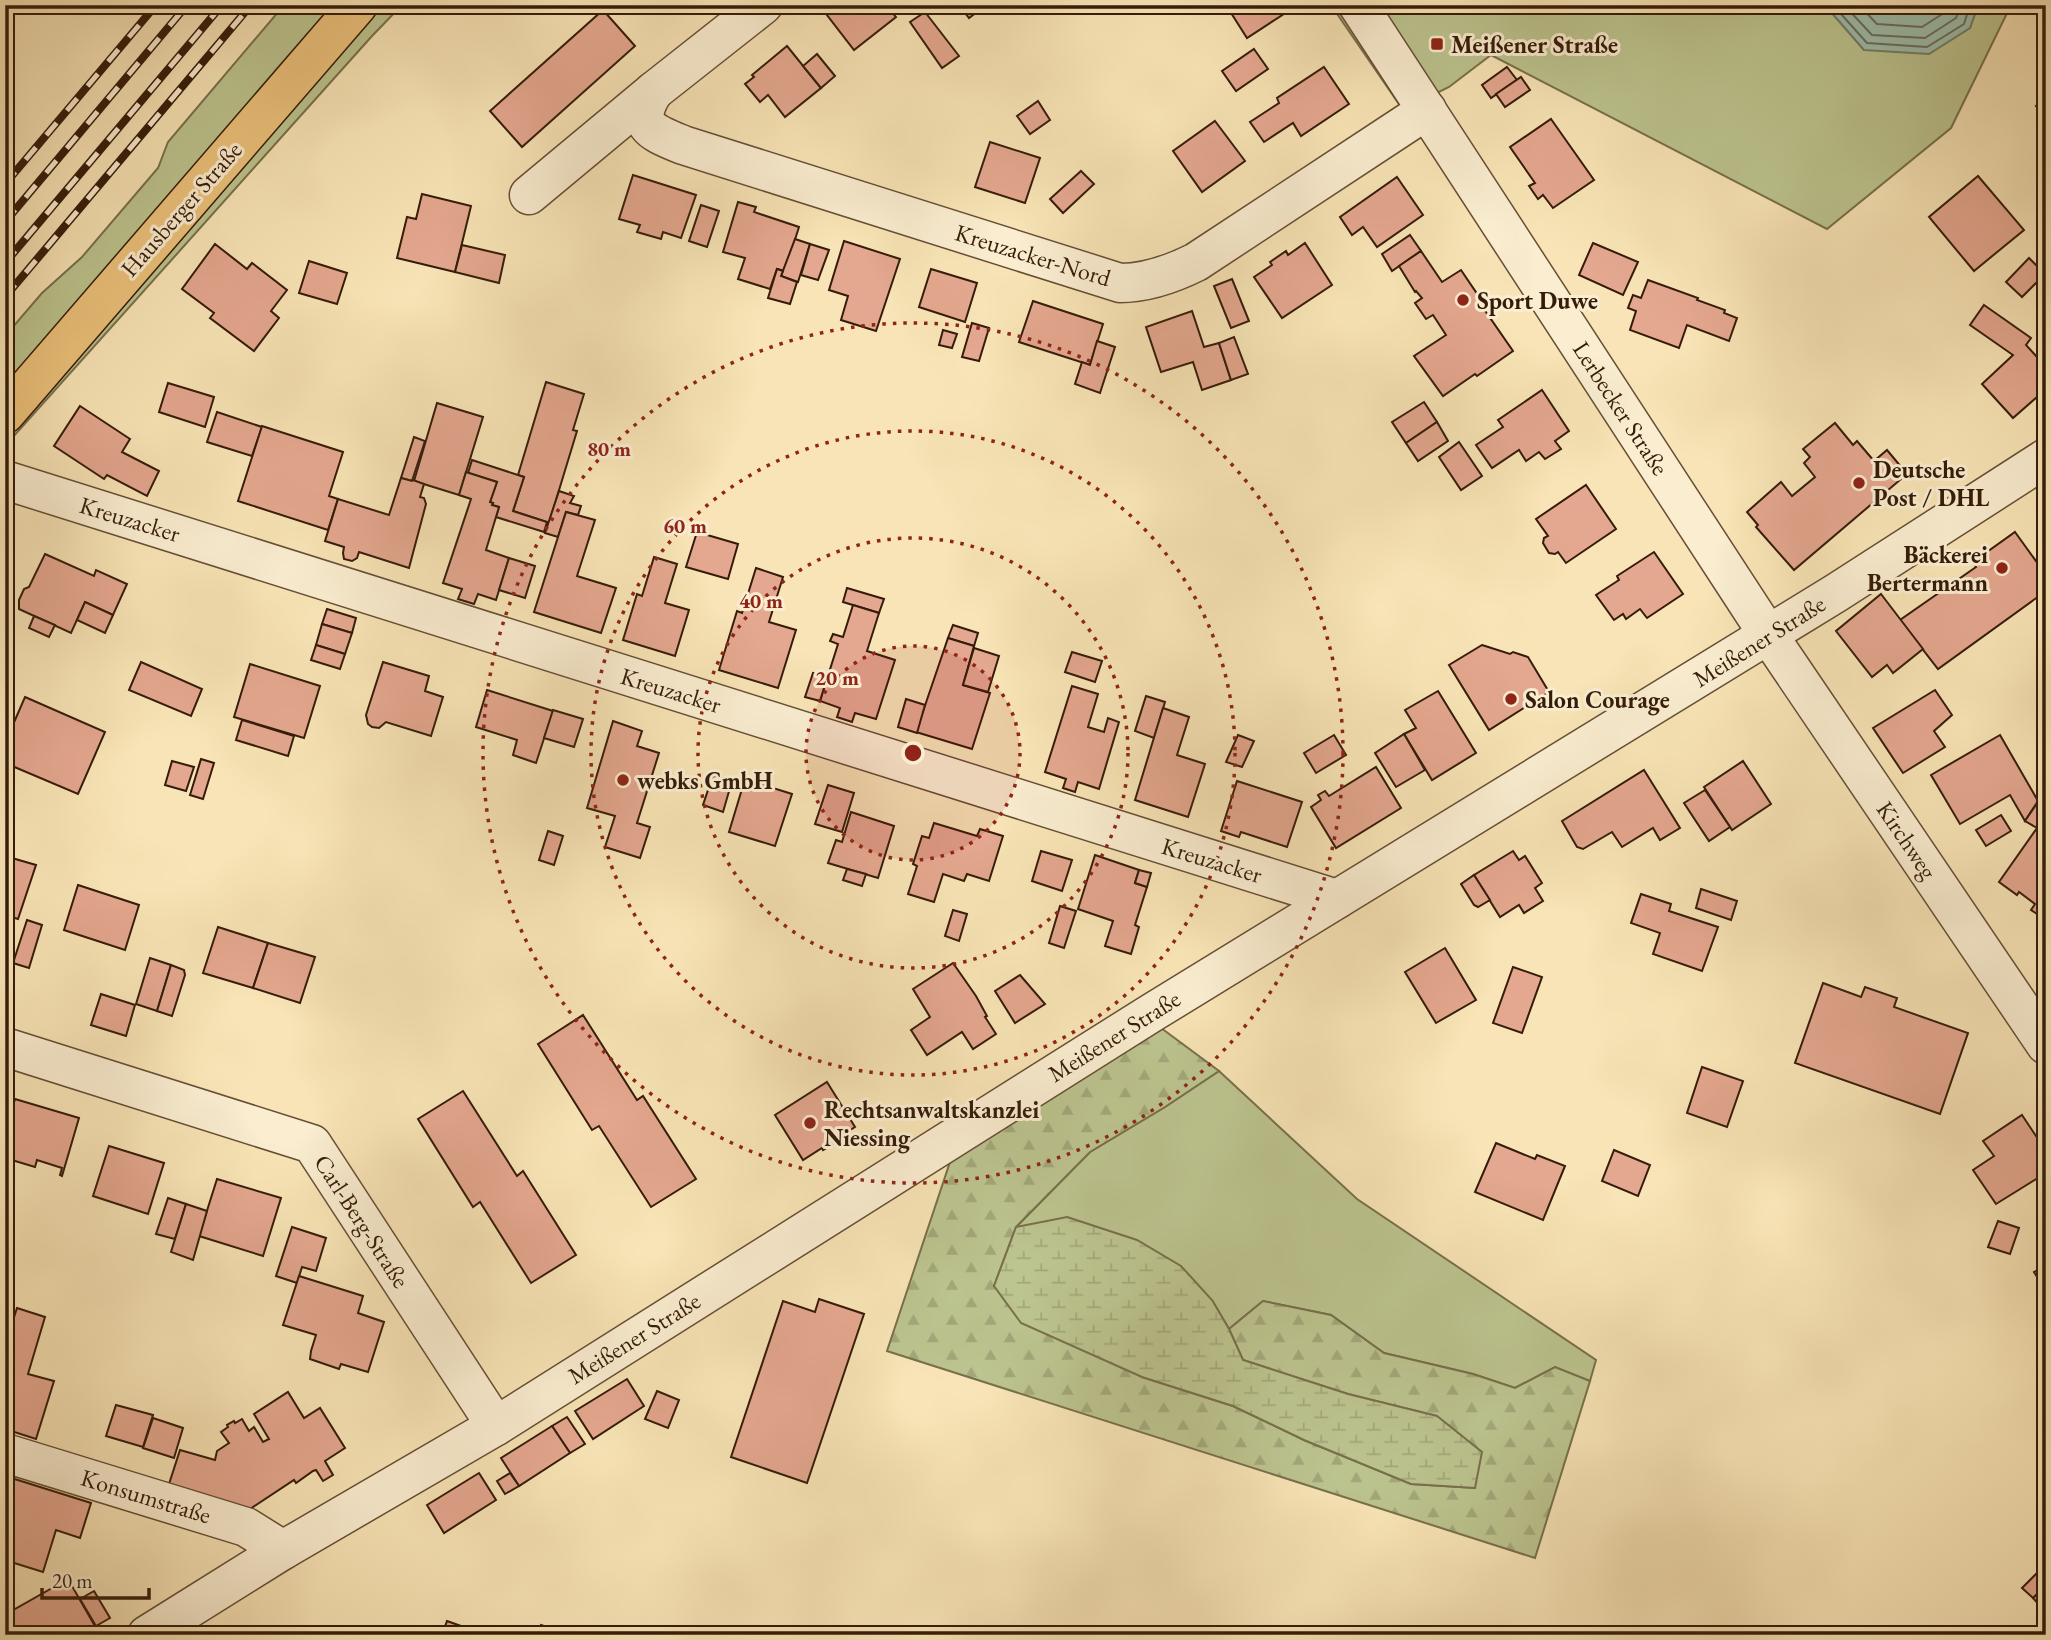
<svg xmlns="http://www.w3.org/2000/svg" width="2051" height="1640" font-family="'EB Garamond',serif">
	<style>
		.grass { fill: #bcc48f; stroke: #78704c; stroke-width: 2 }
		.forest { fill: url(#forest-firs); stroke: #78704c; stroke-width: 2 }
		.wetland { fill: url(#wetland-marsh); stroke: #78704c; stroke-width: 2 }
		.water { fill: #9dbfad; stroke: #737e6c; stroke-width: 2 }
		.lines { fill: none; stroke-linecap: round; stroke-linejoin: round }
		.shore { stroke: #696e5c; stroke-width: 2 }
		.building { fill: #e4a78f; stroke: #351c0a; stroke-width: 2 }
		.minor-casing { stroke: #664e35; stroke-width: 41 }
		.major-casing { stroke: #351c0a; stroke-width: 41 }
		.minor { stroke: #faedd0; stroke-width: 38 }
		.major { stroke: #ecc27b; stroke-width: 38 }
		.rail-casing { stroke: #351c0a; stroke-width: 8 }
		.rail { stroke: #faedd0; stroke-width: 5; stroke-dasharray: 16; stroke-linecap: butt }
		.ring { fill: none; stroke: #8f2418; stroke-width: 3.5; stroke-dasharray: 3.5 7 }
		.poi-dot { fill: #8f2418; stroke: #faedd0; stroke-width: 2.5 }
		.labels { text-anchor: middle; dominant-baseline: central; stroke-width: 6; stroke-linejoin: round; paint-order: stroke }
		.poi-label { font-size: 24px; font-weight: bold; fill: #351c0a; stroke: #faedd0; text-anchor: start }
		.street-label { font-size: 24px; fill: #351c0a; stroke: #faedd0 }
		.centre { fill: #8f2418; stroke: #faedd0; stroke-width: 3.5 }
		.ring-label { font-size: 21px; text-anchor: middle; font-weight: bold; fill: #8f2418; stroke: #faedd0; stroke-width: 6; stroke-linejoin: round; paint-order: stroke }
	</style>
	<defs>
		<pattern id="forest-firs" width="22" height="20" patternUnits="userSpaceOnUse" patternTransform="scale(1.75)"><rect width="22" height="20" fill="#bcc48f"/><path d="M5 1l3.5 6h-7zM16 11l3.5 6h-7z" fill="#a2a87a"/></pattern>
		<pattern id="wetland-marsh" width="20" height="14" patternUnits="userSpaceOnUse" patternTransform="scale(1.75)"><rect width="20" height="14" fill="#bcc48f"/><path d="M1 5h8M5 5V1M11 12h8M15 12V8" fill="none" stroke="#a2a87a"/></pattern>
	</defs>
	<rect width="100%" height="100%" fill="#f8e4b6"/>
	<filter id="stains"><feTurbulence type="fractalNoise" baseFrequency=".00286" numOctaves="4"/><feColorMatrix values="0 0 0 0 .2 0 0 0 0 .09 0 0 0 0 .02 0 0 0 .5 -.17"/></filter>
	<radialGradient id="worn" r=".72"><stop offset=".6" stop-color="#630" stop-opacity="0"/><stop offset="1" stop-color="#630" stop-opacity=".3"/></radialGradient>
	<g class="grass">
		<polygon points="284,5 402,5 372,36 5,446 5,336 42,293 82,257 158,168 168,142"/>
		<polygon points="1331,5 1661,5 1683,9 1685,5 1825,5 1864,50 1970,28 1978,5 2011,5 1951,128 1827,229 1491,55 1449,87 1403,110"/>
		<polygon points="1219,1071 1357,1199 1596,1360 1590,1381 1555,1367 1515,1388 1473,1374 1384,1353 1331,1315 1263,1301 1229,1329 1212,1300 1016,1227 1090,1152 1165,1107"/>
	</g>
	<polygon class="forest" points="1153,1022 1219,1071 1165,1107 1090,1152 1016,1227 994,1286 1142,1377 1233,1406 1304,1440 1411,1484 1474,1488 1437,1416 1348,1394 1243,1360 1229,1329 1263,1301 1331,1315 1384,1353 1473,1374 1515,1388 1555,1367 1590,1381 1535,1558 887,1351 954,1150"/>
	<polygon class="wetland" points="1067,1217 1137,1240 1181,1266 1212,1300 1229,1329 1243,1360 1348,1394 1437,1416 1482,1452 1475,1488 1411,1484 1304,1440 1233,1406 1142,1377 1021,1323 994,1286 1016,1227"/>
	<polygon class="water" points="1825,5 1978,5 1970,28 1929,54 1864,50"/>
	<g class="lines">
		<g class="shore">
			<polyline points="1833,5 1867,43 1927,47 1964,24 1970,5"/>
			<polyline points="1844,5 1872,35 1925,38 1956,18 1961,5"/>
			<polyline points="1859,5 1877,24 1922,27 1947,11 1950,5"/>
		</g>
	</g>
	<g class="building">
		<polygon points="838,5 886,5 896,17 854,50 827,15"/>
		<polygon points="959,5 986,5 969,18"/>
		<polygon points="1226,5 1283,5 1287,12 1247,38"/>
		<polygon points="603,10 635,46 522,147 490,111"/>
		<polygon points="925,12 959,56 942,68 910,22"/>
		<polygon points="787,46 821,88 785,117 768,95 760,102 745,84 754,77 752,75"/>
		<polygon points="1254,49 1268,69 1236,91 1222,71"/>
		<polygon points="817,54 835,76 821,88 803,66"/>
		<polygon points="1324,67 1349,104 1301,136 1293,123 1264,142 1250,122 1279,103 1277,98"/>
		<polygon points="1507,67 1517,80 1491,98 1482,85"/>
		<polygon points="1521,77 1530,90 1505,107 1496,94"/>
		<polygon points="2046,89 2046,111 2036,106"/>
		<polygon points="1038,101 1050,120 1030,134 1017,116"/>
		<polygon points="1551,119 1594,180 1553,208 1543,195 1538,199 1529,186 1535,183 1510,147"/>
		<polygon points="1215,121 1245,161 1202,192 1173,151"/>
		<polygon points="2046,126 2046,144 2038,139"/>
		<polygon points="990,142 1040,158 1025,203 975,187"/>
		<polygon points="1081,171 1094,184 1063,213 1050,199"/>
		<polygon points="633,175 696,195 681,238 663,232 661,239 637,232 640,225 619,219"/>
		<polygon points="1978,176 2024,230 1974,271 1929,217"/>
		<polygon points="1397,177 1423,215 1377,247 1363,227 1352,235 1340,217"/>
		<polygon points="422,194 471,206 455,272 397,258 407,217 416,219"/>
		<polygon points="738,202 756,207 754,212 799,227 785,271 777,269 770,289 738,279 745,258 723,252"/>
		<polygon points="701,205 719,211 707,247 689,241"/>
		<polygon points="1410,235 1421,251 1392,271 1382,254"/>
		<polygon points="795,239 810,244 798,282 781,276"/>
		<polygon points="844,241 900,259 876,331 841,320 848,296 829,290"/>
		<polygon points="1305,243 1332,285 1282,318 1254,277 1272,265 1270,262 1286,251 1288,255"/>
		<polygon points="1593,243 1638,262 1623,295 1579,275"/>
		<polygon points="215,244 247,269 252,263 287,290 271,311 279,318 254,351 210,318 214,313 182,289"/>
		<polygon points="810,244 829,250 818,280 801,275"/>
		<polygon points="462,245 505,255 499,283 455,272"/>
		<polygon points="1421,251 1442,282 1461,270 1486,307 1484,309 1513,351 1477,376 1475,374 1443,396 1414,356 1446,335 1433,315 1426,319 1415,303 1422,298 1416,291 1415,292 1399,266"/>
		<polygon points="2029,258 2045,274 2022,297 2006,282"/>
		<polygon points="309,261 347,273 337,304 299,293"/>
		<polygon points="777,269 783,271 781,276 797,282 790,304 768,298"/>
		<polygon points="931,269 977,283 965,322 919,307"/>
		<polygon points="1232,279 1249,321 1231,328 1214,286"/>
		<polygon points="1648,280 1698,298 1697,300 1725,310 1724,313 1737,318 1729,341 1687,325 1679,348 1630,330 1636,311 1628,308 1633,295 1641,298"/>
		<polygon points="1033,301 1103,324 1090,365 1019,342"/>
		<polygon points="1984,305 2031,338 2026,345 2046,367 2046,389 2013,418 1982,384 2013,355 1970,325"/>
		<polygon points="1192,311 1204,347 1219,343 1231,380 1202,390 1193,362 1161,372 1146,327"/>
		<polygon points="972,323 989,328 979,361 962,357"/>
		<polygon points="943,330 957,334 952,348 939,345"/>
		<polygon points="1234,337 1248,374 1231,380 1219,343"/>
		<polygon points="1097,341 1115,347 1100,393 1075,384 1082,362 1090,365"/>
		<polygon points="546,382 584,394 573,430 577,431 549,523 513,511 524,477 518,475"/>
		<polygon points="168,383 214,397 205,427 159,412"/>
		<polygon points="1542,390 1569,431 1555,441 1561,449 1545,459 1539,452 1526,461 1519,450 1492,468 1476,445 1503,427 1498,420"/>
		<polygon points="1424,402 1437,422 1406,443 1392,422"/>
		<polygon points="437,403 483,417 459,495 414,481"/>
		<polygon points="80,406 130,439 122,452 159,471 147,496 107,475 104,479 54,446"/>
		<polygon points="217,412 262,427 252,456 207,442"/>
		<polygon points="1437,422 1448,441 1418,461 1406,443"/>
		<polygon points="1835,423 1853,445 1857,441 1874,461 1887,450 1907,474 1794,570 1756,527 1758,525 1747,512 1781,482 1792,496 1815,477 1804,463 1810,457 1803,449"/>
		<polygon points="262,426 343,452 329,496 338,499 328,530 238,501"/>
		<polygon points="414,437 425,441 412,481 401,478"/>
		<polygon points="1459,442 1482,476 1461,490 1439,457"/>
		<polygon points="472,460 524,477 513,511 547,522 544,532 496,517 499,507 492,505 493,503 490,502 497,482 468,473"/>
		<polygon points="466,472 497,482 490,502 493,503 492,505 499,507 486,550 509,558 496,600 478,594 474,604 458,599 462,589 443,583 471,499 459,495"/>
		<polygon points="401,478 412,481 413,480 424,484 420,497 424,498 426,504 409,568 359,552 357,558 352,561 344,559 343,553 344,547 325,541 338,499 389,515"/>
		<polygon points="1586,485 1616,529 1566,563 1558,552 1555,554 1549,553 1543,543 1544,538 1548,536 1536,519"/>
		<polygon points="559,491 574,496 570,503 581,506 578,515 566,512 558,537 545,533"/>
		<polygon points="566,512 595,520 577,576 616,588 601,633 534,612"/>
		<polygon points="697,532 738,544 728,579 686,567"/>
		<polygon points="2015,532 2046,575 2046,591 1938,669 1900,620 1976,567 1973,562"/>
		<polygon points="1654,552 1683,594 1647,618 1640,609 1626,619 1623,614 1614,620 1596,595 1619,580 1617,576"/>
		<polygon points="45,554 94,576 96,570 127,584 113,615 85,602 71,633 19,609 19,600 24,589 29,587"/>
		<polygon points="654,557 677,564 665,603 689,610 675,656 623,640 637,594 642,596"/>
		<polygon points="509,558 535,566 525,598 499,590"/>
		<polygon points="756,568 783,577 769,622 796,630 778,688 719,670 737,611 742,613"/>
		<polygon points="847,588 884,599 879,613 843,602"/>
		<polygon points="1881,594 1923,649 1893,673 1887,665 1872,677 1836,631"/>
		<polygon points="85,602 113,615 105,633 77,620"/>
		<polygon points="853,605 879,613 867,651 895,660 876,719 855,713 852,722 837,717 840,708 820,701 838,644 830,641 833,634 843,637"/>
		<polygon points="327,609 356,618 352,633 322,624"/>
		<polygon points="34,616 55,625 49,637 29,628"/>
		<polygon points="322,624 352,633 345,654 316,645"/>
		<polygon points="953,625 978,633 974,646 948,638"/>
		<polygon points="948,638 974,646 963,685 990,693 972,749 916,732"/>
		<polygon points="316,645 345,654 340,669 311,660"/>
		<polygon points="1482,645 1510,654 1513,652 1528,657 1549,692 1489,730 1449,665"/>
		<polygon points="974,648 999,656 988,692 963,685"/>
		<polygon points="1072,652 1102,661 1095,682 1065,672"/>
		<polygon points="141,662 202,689 191,716 129,690"/>
		<polygon points="383,662 429,676 425,691 443,697 431,736 386,722 379,728 372,727 368,724 366,715"/>
		<polygon points="250,664 320,686 304,738 234,717"/>
		<polygon points="813,673 827,678 820,701 805,697"/>
		<polygon points="1072,686 1098,694 1088,727 1104,732 1108,718 1119,722 1099,789 1078,782 1075,792 1063,788 1066,779 1045,772"/>
		<polygon points="487,690 553,711 536,763 513,755 517,740 476,727"/>
		<polygon points="1935,690 1952,715 1934,731 1945,747 1903,773 1873,728"/>
		<polygon points="1438,691 1476,753 1432,780 1404,734 1416,728 1405,710"/>
		<polygon points="1146,696 1165,702 1154,738 1135,731"/>
		<polygon points="25,697 105,732 78,794 5,763 5,743"/>
		<polygon points="906,699 925,705 917,733 898,727"/>
		<polygon points="1163,708 1189,717 1177,755 1205,764 1188,817 1135,800"/>
		<polygon points="553,710 583,719 574,747 544,738"/>
		<polygon points="242,720 294,736 288,756 236,740"/>
		<polygon points="613,721 642,731 637,746 659,753 637,823 650,827 640,858 605,847 615,816 587,808"/>
		<polygon points="1404,734 1425,770 1396,787 1375,753"/>
		<polygon points="1238,735 1254,741 1242,767 1226,762"/>
		<polygon points="1334,735 1346,755 1316,773 1304,753"/>
		<polygon points="2000,735 2038,801 2025,821 2010,795 1960,824 1931,775"/>
		<polygon points="201,759 214,763 203,799 190,795"/>
		<polygon points="172,761 194,767 186,791 165,785"/>
		<polygon points="1743,761 1771,804 1732,830 1704,787"/>
		<polygon points="1376,767 1401,808 1336,848 1311,807 1321,800 1318,795 1325,791 1329,796"/>
		<polygon points="1644,770 1680,828 1660,840 1653,828 1622,847 1612,832 1583,849 1577,847 1562,821"/>
		<polygon points="713,775 732,781 723,812 703,805"/>
		<polygon points="745,779 792,794 775,846 729,832"/>
		<polygon points="1237,781 1302,802 1287,847 1241,832 1239,837 1221,831"/>
		<polygon points="828,785 854,793 842,832 815,824"/>
		<polygon points="1705,790 1730,827 1709,841 1684,803"/>
		<polygon points="2046,790 2044,831 2046,920 2031,910 2035,904 2019,892 2017,895 1999,882 2037,828 2025,821"/>
		<polygon points="851,812 894,826 878,878 828,863 836,840 842,842"/>
		<polygon points="2001,815 2011,831 1986,846 1976,830"/>
		<polygon points="934,823 977,836 980,829 1003,836 989,881 967,874 964,881 943,874 934,902 908,894 917,866 913,864 922,836 929,838"/>
		<polygon points="548,831 563,836 554,865 539,860"/>
		<polygon points="1041,851 1072,860 1062,891 1032,881"/>
		<polygon points="1513,851 1519,860 1525,856 1542,883 1535,888 1543,901 1524,913 1519,905 1500,917 1474,875"/>
		<polygon points="1095,855 1139,870 1135,883 1147,887 1135,925 1139,927 1131,954 1105,946 1113,921 1078,909"/>
		<polygon points="5,856 36,865 18,919 5,915"/>
		<polygon points="847,869 866,874 862,886 843,880"/>
		<polygon points="1139,870 1151,873 1147,887 1135,883"/>
		<polygon points="1474,875 1490,900 1478,907 1474,905 1461,884"/>
		<polygon points="78,885 139,905 125,950 64,930"/>
		<polygon points="1701,889 1737,901 1731,920 1696,908"/>
		<polygon points="1641,894 1671,904 1669,911 1718,927 1702,971 1653,954 1660,933 1631,923"/>
		<polygon points="1060,906 1076,911 1064,948 1049,943"/>
		<polygon points="953,910 967,914 959,941 945,936"/>
		<polygon points="27,920 42,925 29,968 13,963"/>
		<polygon points="218,927 268,943 253,988 203,973"/>
		<polygon points="268,943 315,957 300,1003 253,988"/>
		<polygon points="1445,948 1476,1000 1436,1023 1405,972"/>
		<polygon points="150,958 171,965 157,1011 136,1004"/>
		<polygon points="953,963 976,996 987,1016 985,1017 996,1034 973,1049 962,1032 927,1055 911,1030 930,1017 913,989"/>
		<polygon points="171,965 184,970 185,975 172,1016 157,1011"/>
		<polygon points="1513,967 1542,977 1522,1033 1493,1023"/>
		<polygon points="1020,975 1045,1004 1015,1023 995,991"/>
		<polygon points="1823,983 1861,997 1865,987 1897,998 1894,1007 1968,1033 1940,1114 1795,1063"/>
		<polygon points="101,994 135,1005 126,1036 91,1025"/>
		<polygon points="583,1015 637,1100 643,1096 696,1179 651,1207 599,1126 592,1130 538,1044"/>
		<polygon points="1702,1067 1743,1081 1727,1127 1687,1113"/>
		<polygon points="827,1082 855,1127 836,1139 838,1141 823,1150 822,1148 803,1160 775,1115"/>
		<polygon points="463,1091 517,1176 523,1171 576,1255 531,1283 480,1202 473,1207 418,1119"/>
		<polygon points="15,1099 79,1118 62,1176 60,1175 62,1168 37,1160 35,1167 5,1158 5,1132"/>
		<polygon points="2022,1115 2046,1151 2046,1173 1996,1204 1973,1170 1994,1156 1983,1141"/>
		<polygon points="1496,1143 1535,1159 1537,1155 1565,1166 1543,1220 1475,1192"/>
		<polygon points="109,1146 164,1163 148,1214 93,1196"/>
		<polygon points="1614,1150 1650,1165 1638,1196 1602,1181"/>
		<polygon points="217,1179 281,1198 263,1256 199,1236"/>
		<polygon points="2046,1184 2046,1202 2038,1189"/>
		<polygon points="168,1198 186,1204 175,1239 156,1234"/>
		<polygon points="186,1204 207,1211 193,1260 171,1252"/>
		<polygon points="1998,1221 2019,1228 2010,1254 1988,1247"/>
		<polygon points="292,1227 326,1238 316,1271 302,1267 297,1283 276,1276"/>
		<polygon points="2046,1265 2046,1291 2034,1272"/>
		<polygon points="299,1276 363,1296 358,1313 384,1322 368,1372 341,1364 339,1369 310,1359 311,1351 316,1335 283,1325"/>
		<polygon points="819,1299 864,1314 807,1483 731,1457 783,1301 815,1312"/>
		<polygon points="17,1308 45,1317 28,1374 54,1381 36,1439 5,1429 5,1345"/>
		<polygon points="627,1379 644,1406 593,1439 575,1411"/>
		<polygon points="657,1391 679,1400 668,1428 645,1419"/>
		<polygon points="288,1392 304,1418 320,1408 345,1448 325,1461 333,1475 323,1481 316,1470 313,1471 296,1483 294,1480 250,1509 169,1484 180,1450 215,1460 217,1451 229,1443 221,1432 228,1427 227,1425 234,1421 235,1423 242,1419 249,1431 254,1427 263,1442 269,1439 254,1414"/>
		<polygon points="116,1405 153,1415 143,1447 106,1436"/>
		<polygon points="567,1417 585,1444 570,1453 552,1426"/>
		<polygon points="153,1418 183,1428 174,1458 143,1448"/>
		<polygon points="552,1426 570,1453 519,1486 501,1458"/>
		<polygon points="479,1473 496,1500 444,1533 427,1505"/>
		<polygon points="510,1473 519,1486 505,1494 497,1481"/>
		<polygon points="5,1476 91,1503 80,1538 56,1530 43,1572 11,1562 5,1579"/>
		<polygon points="2039,1571 2046,1578 2046,1586 2033,1598 2022,1588"/>
		<polygon points="68,1579 96,1628 83,1635 5,1635 5,1612 6,1614"/>
		<polygon points="2046,1586 2046,1613 2033,1598"/>
		<polygon points="94,1591 110,1618 96,1626 80,1599"/>
		<polygon points="447,1621 486,1635 442,1635"/>
		<polygon points="541,1625 569,1635 537,1635"/>
	</g>
	<g class="lines">
		<g class="minor-casing">
			<g id="minor">
				<polyline points="1358,5 1769,636 2046,1045"/>
				<path d="M654,91C631,126 654,133 683,145L1120,283C1147,283 1172,274 1196,262L1427,110"/>
				<polyline points="529,195 654,91 763,5"/>
				<polyline points="5,480 1337,899"/>
				<polyline points="5,1047 312,1144 496,1426"/>
				<polyline points="5,1453 246,1527 283,1550"/>
				<polyline points="147,1635 283,1550 496,1426 1153,1012 1836,593 2046,458"/>
			</g>
		</g>
		<g class="major-casing">
			<polyline id="major" points="5,414 358,5"/>
		</g>
		<use href="#minor" class="minor"/>
		<use href="#major" class="major"/>
		<g class="rail-casing">
			<g id="rail">
				<polyline points="5,184 156,5"/>
				<polyline points="5,222 187,5"/>
				<polyline points="5,263 222,5"/>
				<polyline points="5,297 251,5"/>
			</g>
		</g>
		<use href="#rail" class="rail"/>
	</g>
	<circle cx="913" cy="753" r="107" fill="#8f2418" fill-opacity=".12"/>
	<g class="ring">
		<circle cx="913" cy="753" r="107"/>
		<circle cx="913" cy="753" r="215"/>
		<circle cx="913" cy="753" r="322"/>
		<circle cx="913" cy="753" r="430"/>
	</g>
	<g class="poi-dot">
		<rect x="1430" y="37" width="14" height="14" rx="3.5"/>
		<circle cx="1463" cy="300" r="7"/>
		<circle cx="1859" cy="483" r="7"/>
		<circle cx="2002" cy="568" r="7"/>
		<circle cx="1511" cy="699" r="7"/>
		<circle cx="623" cy="780" r="7"/>
		<circle cx="810" cy="1123" r="7"/>
	</g>
	<g class="labels">
		<g class="poi-label">
			<text x="1451" y="44">Meißener Straße</text>
			<text x="1477" y="300">Sport Duwe</text>
			<text x="1873" y="469">Deutsche<tspan x="1873" dy="28">Post / DHL</tspan></text>
			<text x="1988" y="554" text-anchor="end">Bäckerei<tspan x="1988" dy="28">Bertermann</tspan></text>
			<text x="1525" y="699">Salon Courage</text>
			<text x="637" y="780">webks GmbH</text>
			<text x="824" y="1109">Rechtsanwaltskanzlei<tspan x="824" dy="28">Niessing</tspan></text>
		</g>
		<g class="street-label">
			<text transform="translate(181 209) rotate(-49)">Hausberger Straße</text>
			<text transform="translate(1033 255) rotate(17)">Kreuzacker-Nord</text>
			<text transform="translate(1621 408) rotate(57)">Lerbecker Straße</text>
			<text transform="translate(130 519) rotate(17)">Kreuzacker</text>
			<text transform="translate(1759 641) rotate(-32)">Meißener Straße</text>
			<text transform="translate(671 690) rotate(17)">Kreuzacker</text>
			<text transform="translate(1907 840) rotate(56)">Kirchweg</text>
			<text transform="translate(1212 860) rotate(17)">Kreuzacker</text>
			<text transform="translate(1114 1036) rotate(-32)">Meißener Straße</text>
			<text transform="translate(362 1221) rotate(57)">Carl-Berg-Straße</text>
			<text transform="translate(634 1338) rotate(-32)">Meißener Straße</text>
			<text transform="translate(146 1496) rotate(17)">Konsumstraße</text>
		</g>
	</g>
	<circle cx="913" cy="753" r="10" class="centre"/>
	<g class="ring-label">
		<text x="609" y="456">80 m</text>
		<text x="685" y="533">60 m</text>
		<text x="761" y="608">40 m</text>
		<text x="837" y="685">20 m</text>
	</g>
	<rect width="2051" height="1640" fill="none" stroke="#f8e4b6" stroke-width="28"/>
	<rect x="7" y="7" width="2037" height="1626" fill="none" stroke="#351c0a" stroke-width="3.5"/>
	<rect x="14" y="14" width="2023" height="1612" fill="none" stroke="#351c0a" stroke-width="2"/>
	<path d="M42 1588v10h107v-10" fill="none" stroke="#351c0a" stroke-width="3.5"/>
	<text x="52" y="1588" font-size="21" fill="#351c0a" stroke="#faedd0" stroke-width="5" paint-order="stroke">20 m</text>
	<rect width="100%" height="100%" filter="url(#stains)"/>
	<rect width="100%" height="100%" fill="url(#worn)"/>
</svg>
